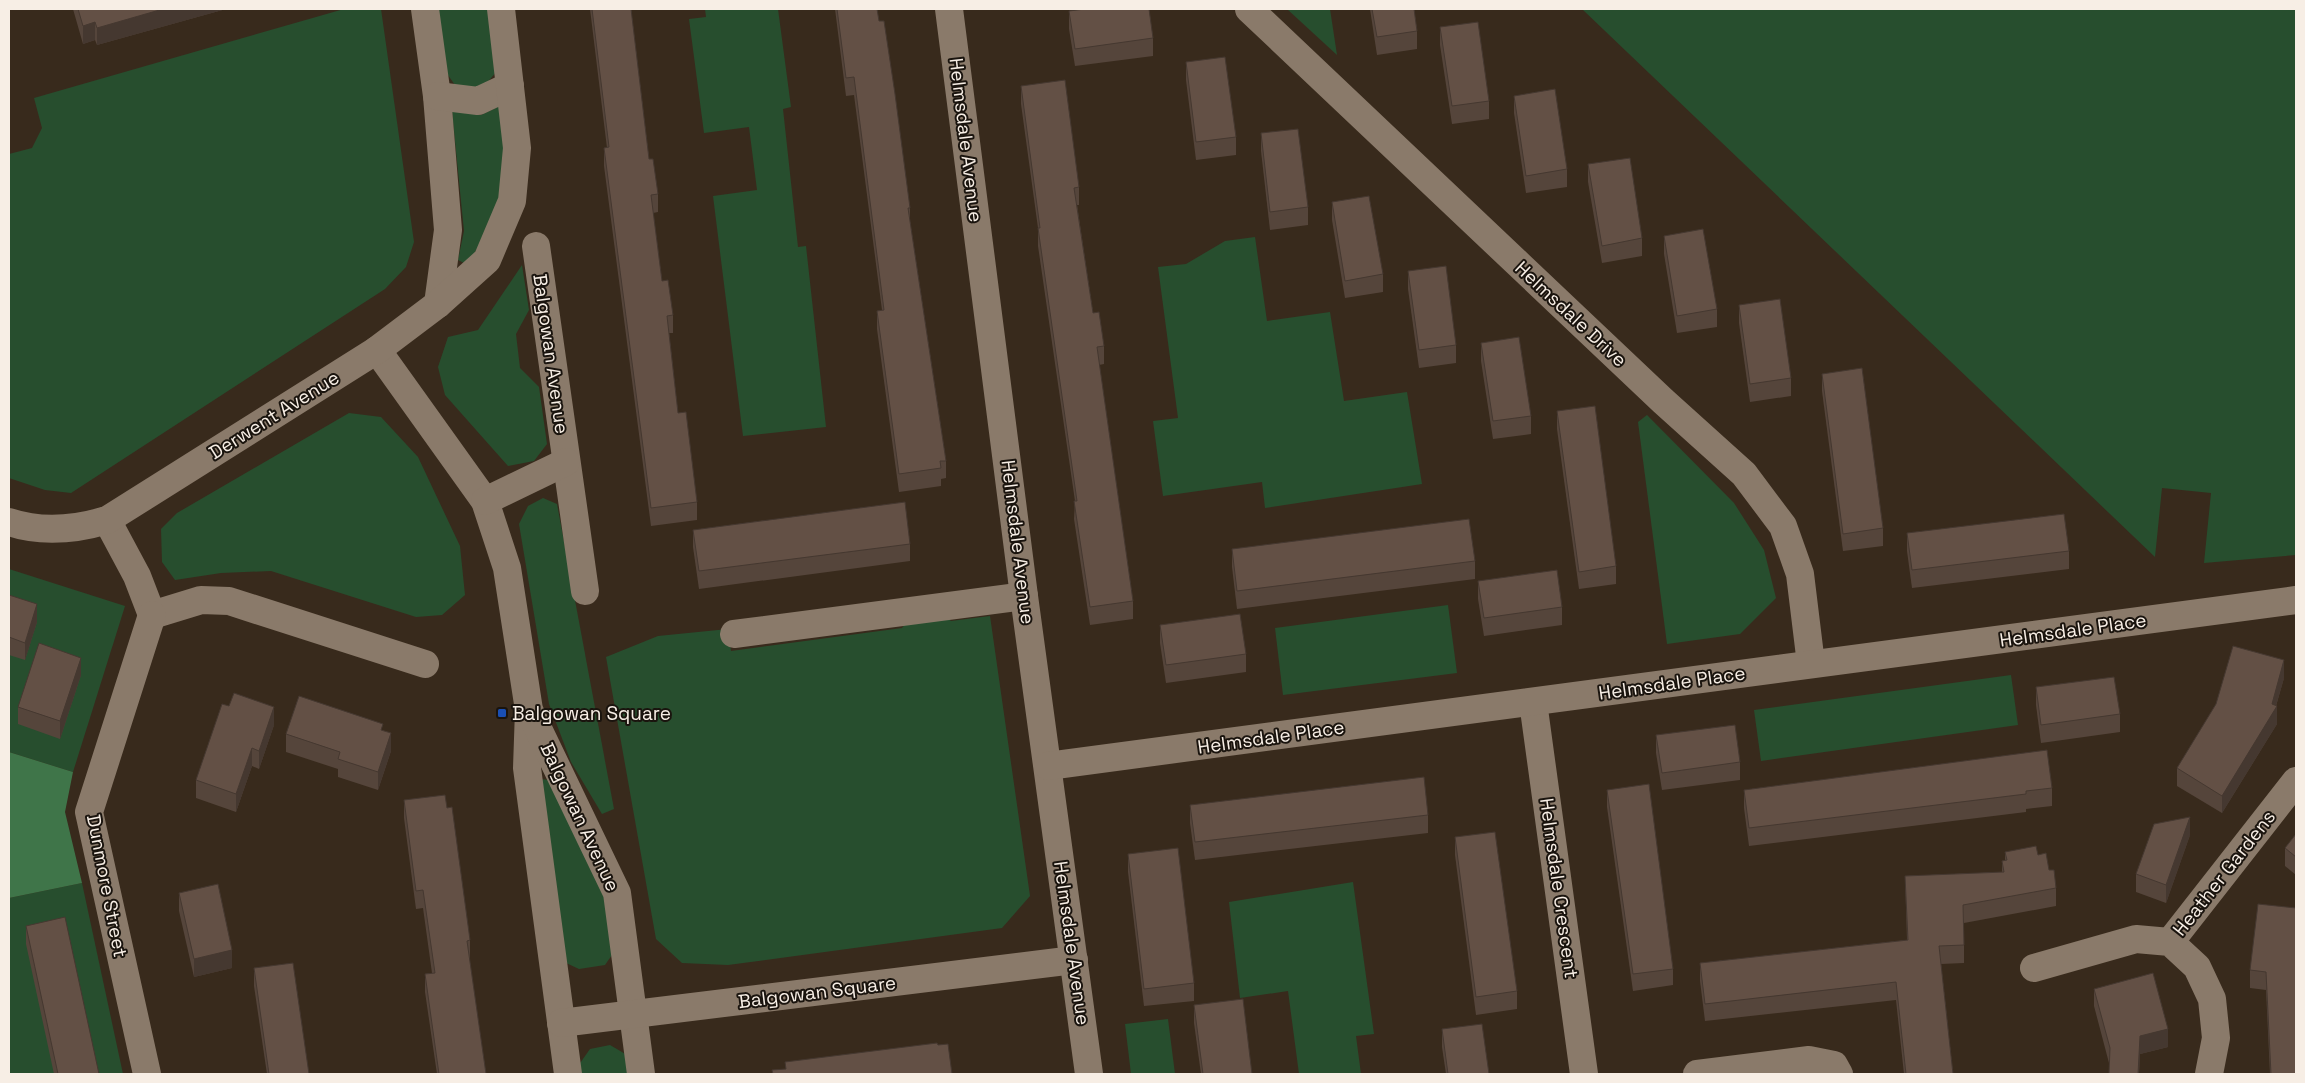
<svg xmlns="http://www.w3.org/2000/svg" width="2305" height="1083" font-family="'Space Grotesk',sans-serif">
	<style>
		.green { fill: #274e2e }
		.forest { fill: #3f7549 }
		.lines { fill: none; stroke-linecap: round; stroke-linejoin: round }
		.minor { stroke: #8a7a6a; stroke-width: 28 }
		.wall { fill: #55453b }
		.shaded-wall { fill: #453830 }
		.building { fill: #635045; stroke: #453830 }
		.transit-dot { fill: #1a4fb4; stroke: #1a140e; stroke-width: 2 }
		.labels { text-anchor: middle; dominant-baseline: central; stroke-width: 4; stroke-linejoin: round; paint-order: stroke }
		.street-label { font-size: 19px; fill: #f7eee5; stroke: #1a140e }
		.poi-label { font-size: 19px; fill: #f7eee5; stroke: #1a140e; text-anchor: start }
	</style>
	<rect width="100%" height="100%" fill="#382a1c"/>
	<g class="green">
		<polygon points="344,9 381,9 414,242 406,267 385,289 71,493 45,490 9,478 9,154 32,148 42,128 34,98"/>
		<polygon points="437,9 489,9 497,71 486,84 471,90 455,85 445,71"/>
		<polygon points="705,9 778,9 791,107 783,109 798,247 806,246 826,427 743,436 713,196 757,190 749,127 704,133 689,19 706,17"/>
		<polygon points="1287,9 1330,9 1337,55"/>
		<polygon points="1582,9 2296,9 2296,555 2204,563 2211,493 2162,488 2155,557"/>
		<polygon points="502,105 507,165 495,216 468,265 458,260 464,231 452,111 481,115"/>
		<polygon points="1255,237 1267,321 1330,312 1344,401 1407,392 1422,484 1265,508 1262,482 1163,496 1153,421 1178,418 1158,267 1186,264 1225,241"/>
		<polygon points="522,265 529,310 516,334 520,368 539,387 547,444 534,461 508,466 445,395 438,367 448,337 478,330"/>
		<polygon points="349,413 381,417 418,457 460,546 465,595 442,615 416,617 271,571 221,573 175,580 162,562 161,529 177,513"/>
		<polygon points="1647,415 1734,503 1764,550 1776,598 1740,634 1667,644 1638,422"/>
		<polygon points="543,498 557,504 614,809 602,814 571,762 549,704 519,524 528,506"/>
		<polygon points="9,569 125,606 73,772 9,752"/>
		<polygon points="1448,605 1457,673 1283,695 1275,628"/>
		<polygon points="935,609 951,621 990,616 1030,896 1002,928 728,965 682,963 656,939 606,657 658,636 728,629 731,651 902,628 914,612"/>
		<polygon points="2011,675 2018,725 1761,761 1754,710"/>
		<polygon points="538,779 551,780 601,869 614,952 605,965 579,969 564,962"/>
		<polygon points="1353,882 1374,1034 1356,1036 1361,1074 1299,1074 1288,991 1240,998 1229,902"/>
		<polygon points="82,883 123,1074 9,1074 9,898"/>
		<polygon points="1168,1019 1175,1074 1131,1074 1125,1024"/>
		<polygon points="610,1045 627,1055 630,1074 579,1074 578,1066 590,1049"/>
	</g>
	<polygon class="forest" points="9,752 73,772 65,812 82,883 9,898"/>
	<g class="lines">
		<g class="minor">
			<polyline points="425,9 437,96 448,230 438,304"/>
			<polyline points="949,9 1024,596 1089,1074"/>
			<polyline points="1249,9 1663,401 1744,474 1783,526 1800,574 1811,664"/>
			<polyline points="437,96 478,101 510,86"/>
			<polyline points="536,246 585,591"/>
			<polyline points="377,350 485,501 507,568 529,710 527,768 568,1074"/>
			<polyline points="485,501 566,462"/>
			<polyline points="107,520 137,576 152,615 201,600 229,601 425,664"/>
			<path d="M9,522C42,533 74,530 107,520L377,350L438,304L487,260L512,201L517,148L501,9"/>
			<polyline points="734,634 1024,596"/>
			<polyline points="1533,702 1584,1074"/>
			<polyline points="531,714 617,893 641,1074"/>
			<polyline points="1048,766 2296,600"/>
			<polyline points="2170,942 2296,781"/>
			<polyline points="2034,968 2136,939 2170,942 2197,967 2212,999 2216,1038 2209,1074"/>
			<polyline points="561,1023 1074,960"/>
			<polyline points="147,1074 89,812 152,615"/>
			<polyline points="1697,1074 1809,1060 1834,1065 1839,1074"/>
		</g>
	</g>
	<g class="wall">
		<polygon points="73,9 226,9 97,45 95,40 83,44"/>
		<polygon points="590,9 631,9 649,159 658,194 658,212 653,213 662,281 673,315 673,333 669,333 678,413 697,502 697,520 651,526 604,166 604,148 607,148"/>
		<polygon points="835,9 877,9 910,208 910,221 946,461 946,478 941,479 941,486 899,492 877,329 877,311 882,310 854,95 846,96"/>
		<polygon points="1370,9 1414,9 1417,31 1417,49 1377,55"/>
		<polygon points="1069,11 1153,38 1153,56 1075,66 1069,29"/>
		<polygon points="1440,27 1489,101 1489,119 1452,124 1440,45"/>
		<polygon points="1186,62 1236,137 1236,155 1196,160 1186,80"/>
		<polygon points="1021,86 1079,187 1079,205 1077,205 1093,313 1104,346 1104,364 1099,365 1133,601 1133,619 1090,625 1074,519 1075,501 1038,246 1038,228 1021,104"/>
		<polygon points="1514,96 1567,169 1567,187 1526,193 1514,113"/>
		<polygon points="1261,133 1308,207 1308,225 1270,230 1261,151"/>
		<polygon points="1588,164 1642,238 1642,256 1602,263 1588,182"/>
		<polygon points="1332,202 1383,274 1383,292 1345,298 1332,220"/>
		<polygon points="1664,236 1717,309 1717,327 1677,333 1664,254"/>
		<polygon points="1408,271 1456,345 1456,363 1419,368 1408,289"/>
		<polygon points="1739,305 1791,378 1791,396 1750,402 1739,323"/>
		<polygon points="1481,343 1531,416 1531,434 1493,439 1481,361"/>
		<polygon points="1822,374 1883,528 1883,546 1843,551 1822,391"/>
		<polygon points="1557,411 1616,566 1616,584 1579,589 1557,429"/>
		<polygon points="693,530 910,544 910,561 699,589 693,547"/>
		<polygon points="1907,533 2069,551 2069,569 1912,588 1907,551"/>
		<polygon points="1232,549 1475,561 1475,579 1237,609 1232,567"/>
		<polygon points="1478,581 1562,607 1562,625 1484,636 1478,599"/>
		<polygon points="9,595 37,622 25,660 9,655"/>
		<polygon points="1160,625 1246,654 1246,672 1166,683 1160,643"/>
		<polygon points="81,675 60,739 18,724 18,707"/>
		<polygon points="2284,678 2276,706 2277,724 2222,813 2177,786 2177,768"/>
		<polygon points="2036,687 2120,714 2120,732 2041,743 2036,705"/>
		<polygon points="274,725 259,769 252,766 236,812 196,798 196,780"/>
		<polygon points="383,730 391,751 378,790 338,777 338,769 286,752 286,734"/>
		<polygon points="1656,735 1740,762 1740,780 1662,790 1656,753"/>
		<polygon points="2052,788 2052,806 2026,809 2026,812 1749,846 1744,808 1744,790"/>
		<polygon points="1607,790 1673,969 1673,985 1633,991 1607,807"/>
		<polygon points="404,800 447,808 470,940 470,958 469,958 486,1074 437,1074 425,992 425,974 432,973 423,908 416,909 404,818"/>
		<polygon points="1190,805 1428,815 1428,833 1195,860 1190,823"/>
		<polygon points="2296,834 2296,875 2285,866 2285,848"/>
		<polygon points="2190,835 2166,903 2136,892 2136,874"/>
		<polygon points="1455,837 1517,991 1517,1009 1476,1015 1455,855"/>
		<polygon points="2005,852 2038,855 2049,870 2056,888 2056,906 1964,923 1964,963 1941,964 1953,1074 1904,1074 1896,1000 1705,1021 1700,981 1700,963 1907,940 1905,876 2002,872 2002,861 2005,861"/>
		<polygon points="1128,854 1194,983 1194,1001 1144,1006 1128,872"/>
		<polygon points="179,893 232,968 194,977 179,911"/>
		<polygon points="2296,908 2296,1074 2270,1074 2266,990 2250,988 2250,970"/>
		<polygon points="26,926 99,1074 54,1074 26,944"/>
		<polygon points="254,968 309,1074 267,1074 254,986"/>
		<polygon points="2094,989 2168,1047 2140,1054 2139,1074 2109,1074 2109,1063 2094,1006"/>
		<polygon points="1194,1005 1252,1074 1201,1074 1194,1023"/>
		<polygon points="1442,1029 1489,1074 1446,1074 1442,1047"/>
	</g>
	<g class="shaded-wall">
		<polygon points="163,9 226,9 97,45 97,28"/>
		<polygon points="95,22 95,40 83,44 83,26"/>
		<polygon points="37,604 37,622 25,660 25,643"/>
		<polygon points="81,658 81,675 60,739 60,721"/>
		<polygon points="2284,660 2284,678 2275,709 2277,706 2277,724 2222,813 2222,796"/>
		<polygon points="274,707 274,725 259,769 259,751"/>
		<polygon points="391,733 391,751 378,790 378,772"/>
		<polygon points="252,748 252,766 236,812 236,794"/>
		<polygon points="2190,817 2190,835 2166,903 2166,885"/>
		<polygon points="232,950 232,968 194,977 194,959"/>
		<polygon points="2168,1029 2168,1047 2140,1054 2139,1074 2138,1074 2140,1036"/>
	</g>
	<g class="building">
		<polygon points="78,9 163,9 97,28 95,22 83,26"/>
		<polygon points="592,9 631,9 649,159 653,159 658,194 651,195 662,281 668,280 673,315 667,316 678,413 686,412 697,502 651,508 604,148 609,147"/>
		<polygon points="837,9 877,9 879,21 884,21 895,94 910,208 908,208 946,461 940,461 941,468 899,474 877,311 884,310 854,77 846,78"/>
		<polygon points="1085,9 1149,9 1153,38 1075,49 1069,11"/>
		<polygon points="1372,9 1414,9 1417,31 1377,37"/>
		<polygon points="1478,22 1489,101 1452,106 1440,27"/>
		<polygon points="1225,57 1236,137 1196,142 1186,62"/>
		<polygon points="1065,80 1079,187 1074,188 1093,313 1099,312 1104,346 1097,347 1133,601 1090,607 1074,501 1077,501 1038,228 1040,228 1021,86"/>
		<polygon points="1555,89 1567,169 1526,176 1514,96"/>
		<polygon points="1298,129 1308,207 1270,212 1261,133"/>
		<polygon points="1630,158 1642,238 1602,246 1588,164"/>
		<polygon points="1369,196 1383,274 1345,281 1332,202"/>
		<polygon points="1703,229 1717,309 1677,316 1664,236"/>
		<polygon points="1446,266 1456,345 1419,350 1408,271"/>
		<polygon points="1780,299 1791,378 1750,384 1739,305"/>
		<polygon points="1519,337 1531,416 1493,421 1481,343"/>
		<polygon points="1862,368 1883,528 1843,534 1822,374"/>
		<polygon points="1595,406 1616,566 1579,572 1557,411"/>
		<polygon points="905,502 910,544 699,571 693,530"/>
		<polygon points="2064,514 2069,551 1912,570 1907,533"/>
		<polygon points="1469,519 1475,561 1237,591 1232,549"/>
		<polygon points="1557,570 1562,607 1484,618 1478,581"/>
		<polygon points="9,595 37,604 25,643 9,637"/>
		<polygon points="1240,614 1246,654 1166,665 1160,625"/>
		<polygon points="39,643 81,658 60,721 18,707"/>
		<polygon points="2233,646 2284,660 2272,704 2277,706 2222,796 2177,768 2216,704"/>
		<polygon points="2114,677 2120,714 2041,725 2036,687"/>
		<polygon points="234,693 274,707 259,751 252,748 236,794 196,780 222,704 229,706"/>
		<polygon points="299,696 383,724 381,730 391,733 378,772 338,759 340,752 286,734"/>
		<polygon points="1735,725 1740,762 1662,773 1656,735"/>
		<polygon points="2047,750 2052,788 2026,791 2026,794 1749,828 1744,790"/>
		<polygon points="1424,777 1428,815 1195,842 1190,805"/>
		<polygon points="1649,784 1673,969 1633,974 1607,790"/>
		<polygon points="445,795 447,808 452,807 470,940 467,941 486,1074 439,1074 425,974 435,973 423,890 416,891 404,800"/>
		<polygon points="2190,817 2166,885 2136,874 2154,824"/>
		<polygon points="1495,832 1517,991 1476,997 1455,837"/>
		<polygon points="2296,834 2296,857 2285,848"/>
		<polygon points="2036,846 2038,855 2046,853 2049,870 2054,870 2056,888 1963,905 1964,945 1939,946 1953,1074 1906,1074 1896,982 1705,1004 1700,963 1908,940 1905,876 2004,872 2002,861 2007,860 2005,852"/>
		<polygon points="1178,848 1194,983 1144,989 1128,854"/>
		<polygon points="218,884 232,950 194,959 179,893"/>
		<polygon points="2258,904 2296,908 2296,1074 2271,1074 2266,972 2250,970"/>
		<polygon points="65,917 99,1074 58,1074 26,926"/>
		<polygon points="293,963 309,1074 269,1074 254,968"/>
		<polygon points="2153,973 2168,1029 2140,1036 2138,1074 2109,1074 2110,1048 2094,989"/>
		<polygon points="1243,999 1252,1074 1203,1074 1194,1005"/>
		<polygon points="1482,1024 1489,1074 1448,1074 1442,1029"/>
		<polygon points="937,1043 938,1045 948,1044 952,1074 773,1074 772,1070 786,1069 785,1062"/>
	</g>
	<rect class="transit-dot" x="497" y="708" width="10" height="10" rx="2.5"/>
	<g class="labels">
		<g class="street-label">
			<text transform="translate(966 140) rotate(83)">Helmsdale Avenue</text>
			<text transform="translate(1571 314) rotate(43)">Helmsdale Drive</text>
			<text transform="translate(551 354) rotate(82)">Balgowan Avenue</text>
			<text transform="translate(274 415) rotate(-32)">Derwent Avenue</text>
			<text transform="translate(1018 542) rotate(83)">Helmsdale Avenue</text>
			<text transform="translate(2073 630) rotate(-8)">Helmsdale Place</text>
			<text transform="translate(1672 683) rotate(-8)">Helmsdale Place</text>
			<text transform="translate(1271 737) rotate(-8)">Helmsdale Place</text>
			<text transform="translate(580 817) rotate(65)">Balgowan Avenue</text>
			<text transform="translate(2224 873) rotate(-52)">Heather Gardens</text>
			<text transform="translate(107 886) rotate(79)">Dunmore Street</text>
			<text transform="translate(1559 888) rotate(82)">Helmsdale Crescent</text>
			<text transform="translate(1072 943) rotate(82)">Helmsdale Avenue</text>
			<text transform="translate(817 992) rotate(-7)">Balgowan Square</text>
		</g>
		<g class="poi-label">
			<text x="512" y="713">Balgowan Square</text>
		</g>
	</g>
	<rect width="2305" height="1083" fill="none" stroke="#f7eee5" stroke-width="20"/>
</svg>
